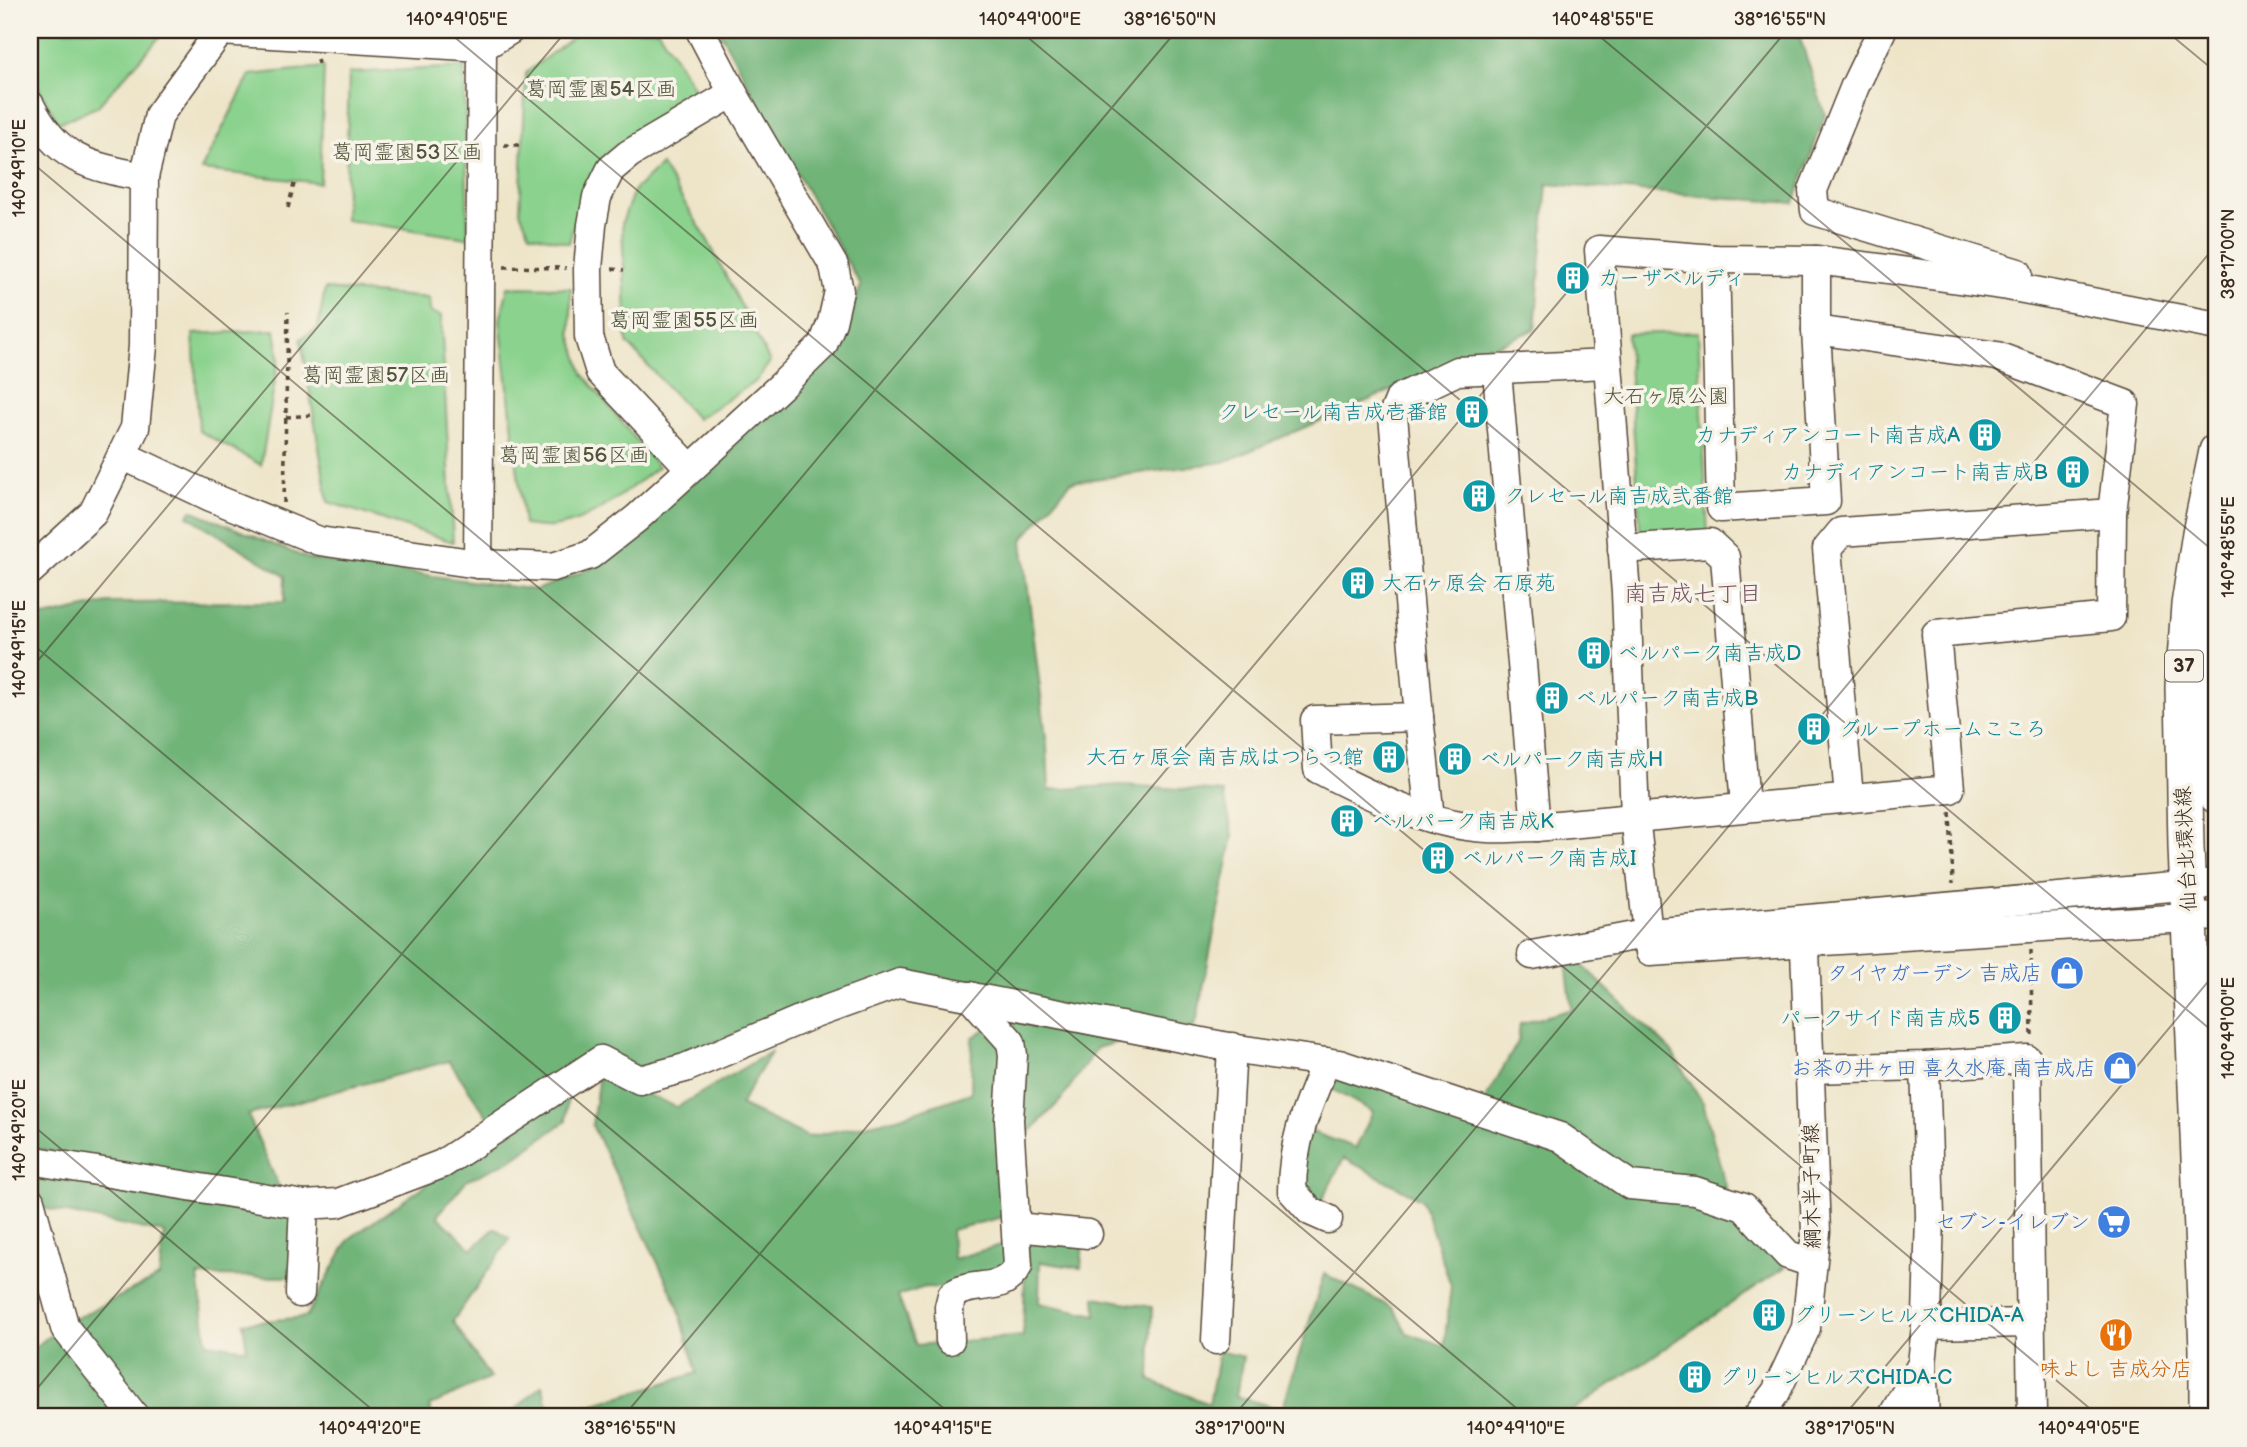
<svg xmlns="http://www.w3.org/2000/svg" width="2247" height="1447" font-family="'Balsamiq Sans','Klee One',sans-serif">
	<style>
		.green { fill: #8ad28d; stroke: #627e56; stroke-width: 2 }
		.forest { fill: #6fb478; stroke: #556f4b; stroke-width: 2 }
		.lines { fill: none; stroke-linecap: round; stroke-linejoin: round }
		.minor-casing { stroke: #564638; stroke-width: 31 }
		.major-casing { stroke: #564638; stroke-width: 38 }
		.path { stroke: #564638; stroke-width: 3.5; stroke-dasharray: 5 5; stroke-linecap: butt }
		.minor { stroke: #fff; stroke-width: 28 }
		.major { stroke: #fff; stroke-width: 35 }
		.ticks { fill: none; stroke: #3b2a1e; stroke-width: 2; stroke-opacity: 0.45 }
		.labels { text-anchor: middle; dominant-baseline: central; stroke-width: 7; stroke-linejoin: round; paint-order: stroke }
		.shield { fill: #f7f3e8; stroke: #73665b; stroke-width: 2 }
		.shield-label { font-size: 19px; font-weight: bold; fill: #3b2a1e }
		.park-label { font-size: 21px; fill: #4f543a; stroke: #f7f3e8 }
		.culture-label { font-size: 21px; fill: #0d838f; stroke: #f7f3e8; text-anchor: start }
		.street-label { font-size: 21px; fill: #3b2a1e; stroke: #f7f3e8 }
		.shop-label { font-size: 21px; fill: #366cbe; stroke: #f7f3e8; text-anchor: end }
		.food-label { font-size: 21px; fill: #c56008; stroke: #f7f3e8 }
		.neighbourhood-label { font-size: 23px; fill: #755461; stroke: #f7f3e8 }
		.neatline { fill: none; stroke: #3b2a1e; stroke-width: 2.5 }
		.ticks-label { font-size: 18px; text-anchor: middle; fill: #3b2a1e }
	</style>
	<rect width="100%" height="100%" fill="#f7f3e8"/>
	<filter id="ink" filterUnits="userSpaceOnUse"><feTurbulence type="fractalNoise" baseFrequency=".0143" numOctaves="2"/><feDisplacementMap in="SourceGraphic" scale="14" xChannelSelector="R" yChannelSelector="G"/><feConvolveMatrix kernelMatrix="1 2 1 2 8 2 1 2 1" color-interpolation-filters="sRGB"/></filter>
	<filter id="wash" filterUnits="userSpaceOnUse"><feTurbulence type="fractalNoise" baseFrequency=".00686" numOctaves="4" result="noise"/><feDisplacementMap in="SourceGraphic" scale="28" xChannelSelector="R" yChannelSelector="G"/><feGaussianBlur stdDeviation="1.57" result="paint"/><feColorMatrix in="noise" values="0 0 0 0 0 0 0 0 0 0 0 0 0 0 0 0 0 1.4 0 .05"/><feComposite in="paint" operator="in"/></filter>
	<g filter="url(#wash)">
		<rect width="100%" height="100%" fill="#eee5c9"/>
		<g class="green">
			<polygon points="30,30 166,30 97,107 58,123 30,71"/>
			<polygon points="582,30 658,30 700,98 597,171 585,184 569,243 530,234 520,212 526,73"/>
			<polygon points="324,67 320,183 201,170 250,75"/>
			<polygon points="464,67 468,238 345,220 349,73"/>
			<polygon points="661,165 706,237 770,362 756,381 697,419 627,343 622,223 634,190"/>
			<path d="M508,287L571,288V334L583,374L658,467C626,491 592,523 552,527C543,528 533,526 524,525L500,320Z"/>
			<polygon points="325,289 429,298 430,312 441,316 453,542 328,502 301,339 318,328"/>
			<polygon points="275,330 279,357 261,465 199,431 193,334"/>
			<polygon points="1698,332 1708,536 1641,540 1627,334"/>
		</g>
		<g class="forest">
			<polygon points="719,30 1800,30 1800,38 1825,115 1794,203 1547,184 1535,329 1224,462 1071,482 1022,540 1047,746 1049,790 1122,785 1223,792 1233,835 1197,1019 1193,1028 897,976 641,1069 608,1051 489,1119 449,1061 248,1115 281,1192 30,1148 30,620 108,603 284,602 285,576 188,516 191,510 309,559 536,590 595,567 835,350 861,286 773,131"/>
			<polygon points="1579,962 1671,1051 1703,1103 1727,1190 1632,1177 1482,1105 1518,1042 1520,1024 1572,1009 1566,963"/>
			<polygon points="980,1001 1139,1036 1097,1048 1060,1101 1022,1140 1021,1052"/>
			<path d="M987,1028L1004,1052L1007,1216L951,1230L953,1259L1008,1243L1010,1264L947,1288L925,1287L898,1296L916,1345L1023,1336L1026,1239L1083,1242L1081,1268L1040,1262L1039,1303L1096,1315L1095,1297L1152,1307L1150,1380L1209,1404L1219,1351L1243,1357L1236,1396L1282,1410L1324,1274L1393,1308L1407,1333L1444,1346L1451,1286L1422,1200L1344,1158L1320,1204C1290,1177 1300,1165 1307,1130L1356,1148L1373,1112L1328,1087L1335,1070L1695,1198L1734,1214L1785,1267L1563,1417H507L542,1385L552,1417L697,1373L677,1303L592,1125L599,1075L677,1107L772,1051L740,1105L808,1137L897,1118L971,1093L972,1038Z"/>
			<polygon points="568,1090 566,1121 511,1160 466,1181 437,1216 472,1249 495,1228 510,1239 453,1321 490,1378 429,1406 432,1417 145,1417 74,1319 159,1277 164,1233 42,1208 34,1169 293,1211 292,1277 198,1276 207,1343 247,1349 243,1323 306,1317 349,1239 493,1138"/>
			<polygon points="56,1331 121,1417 30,1417 30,1351"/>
		</g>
	</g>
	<g filter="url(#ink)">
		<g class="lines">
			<g class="minor-casing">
				<g id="minor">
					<polyline points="1882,30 1855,86 1813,190 1815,211 2018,273"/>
					<polyline points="220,31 482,47 510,30"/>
					<path d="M30,105C57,160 88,166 144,177"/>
					<polyline points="1715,259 1721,508 1826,501 1816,330 1816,260"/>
					<polyline points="2217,326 2008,286 1880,268 1816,260 1715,259 1599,250 1626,593 1635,816 1650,952 2217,916"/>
					<polyline points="1497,371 1536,827"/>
					<polyline points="122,455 211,497 319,541 478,564 553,567 590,555 637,518 781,386 823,345 832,322 839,291 834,266 733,93 700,30"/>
					<polyline points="690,468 600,372 589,337 588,269 592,225 597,197 611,169 629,154 733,93"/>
					<polyline points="1622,549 1710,543 1725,557 1745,806"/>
					<polyline points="478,564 482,47"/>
					<polyline points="30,571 93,513 135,428 143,346 144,177 159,115 221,30"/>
					<path d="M1419,717L1315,720L1318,769C1372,796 1425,825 1487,828C1503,829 1519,827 1536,827L1950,789L1936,634L2111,617L2112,513L2125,404L1997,356L1816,330"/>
					<polyline points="1849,797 1827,549 1841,532 2112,513"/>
					<polyline points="1430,818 1419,717 1393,415 1400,398 1457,371 1607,364"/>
					<polyline points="1532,955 1650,933 2217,883"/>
					<path d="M1326,1062C1307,1107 1292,1141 1292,1191L1310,1211L1328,1219"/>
					<polyline points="1809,1069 1925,1066 2027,1059 2032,1417"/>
					<polyline points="30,1160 304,1205 338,1203 442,1164 601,1060 640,1080 685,1068 809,1016 900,983 1238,1049 1339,1064 1560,1137 1630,1185 1695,1191 1744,1207 1788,1255 1812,1263"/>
					<polyline points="30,1201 65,1328 135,1417"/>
					<polyline points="1016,1227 1088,1234"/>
					<polyline points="300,1293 304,1205"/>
					<polyline points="1926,1325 2031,1323"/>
					<path d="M950,1340L949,1307L952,1295C975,1279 1002,1295 1018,1266L1009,1120L1013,1055L1011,1042L970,996"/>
					<polyline points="1216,1340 1232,1047"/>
					<polyline points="1922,1364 1925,1417"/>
					<polyline points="1757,1417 1776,1392 1806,1328 1816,1232 1804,924"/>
					<polyline points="1892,1417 1922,1364 1927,1316 1930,1216 1925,1066"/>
				</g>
			</g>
			<g class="major-casing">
				<g id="major">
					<polyline points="2217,601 2215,699 2217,796"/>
					<polyline points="2207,1417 2207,1349 2186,847 2183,687 2189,605 2200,533 2217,451"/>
				</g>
			</g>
			<g class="path">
				<polyline points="317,59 319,68"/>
				<polyline points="504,145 523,145"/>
				<polyline points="288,208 295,180"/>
				<polyline points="504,267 566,268"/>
				<polyline points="612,269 624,270"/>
				<polyline points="286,417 313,415"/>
				<polyline points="284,503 288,312"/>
				<polyline points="1950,812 1953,884"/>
				<polyline points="2031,950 2032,1037"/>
			</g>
			<use href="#minor" class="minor"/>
			<use href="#major" class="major"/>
		</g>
	</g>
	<path class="ticks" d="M446,30L2100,1417M1019,30L2217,1035M1592,30L2217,554M2165,30L2217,73M30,161L1527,1417M30,642L954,1417M30,670L567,30M30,1123L381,1417M30,1397L1177,30M623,1417L1787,30M1233,1417L2217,244M1843,1417L2217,971"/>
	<defs>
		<g id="building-disc" transform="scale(1.75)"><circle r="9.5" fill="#0f9aa8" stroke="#f7f3e8"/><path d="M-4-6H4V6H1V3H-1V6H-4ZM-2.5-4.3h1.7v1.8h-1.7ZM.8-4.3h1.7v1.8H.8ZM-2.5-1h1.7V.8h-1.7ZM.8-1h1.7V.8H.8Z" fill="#fff"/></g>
		<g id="shop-disc" transform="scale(1.75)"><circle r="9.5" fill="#3f7fe0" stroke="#f7f3e8"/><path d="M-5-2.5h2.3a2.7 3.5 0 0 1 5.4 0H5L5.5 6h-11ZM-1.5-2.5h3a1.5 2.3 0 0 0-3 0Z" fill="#fff"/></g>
		<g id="supermarket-disc" transform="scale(1.75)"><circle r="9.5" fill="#3f7fe0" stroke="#f7f3e8"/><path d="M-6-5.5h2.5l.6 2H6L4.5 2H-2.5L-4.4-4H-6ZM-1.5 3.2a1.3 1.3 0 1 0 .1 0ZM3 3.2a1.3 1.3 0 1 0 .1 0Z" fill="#fff"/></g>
		<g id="restaurant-disc" transform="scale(1.75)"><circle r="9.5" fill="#e8710a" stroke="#f7f3e8"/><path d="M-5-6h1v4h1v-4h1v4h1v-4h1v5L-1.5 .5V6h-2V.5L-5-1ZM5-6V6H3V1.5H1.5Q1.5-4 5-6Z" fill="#fff"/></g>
	</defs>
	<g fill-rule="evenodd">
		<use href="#building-disc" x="1573" y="278"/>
		<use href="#building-disc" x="1472" y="412"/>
		<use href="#building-disc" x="1985" y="435"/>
		<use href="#building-disc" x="2073" y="472"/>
		<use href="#building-disc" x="1479" y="496"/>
		<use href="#building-disc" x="1358" y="583"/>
		<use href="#building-disc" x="1594" y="653"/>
		<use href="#building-disc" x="1552" y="698"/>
		<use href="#building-disc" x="1814" y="729"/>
		<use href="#building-disc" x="1389" y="757"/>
		<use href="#building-disc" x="1455" y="759"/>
		<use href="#building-disc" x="1347" y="821"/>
		<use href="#building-disc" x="1438" y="858"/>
		<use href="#shop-disc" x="2067" y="973"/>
		<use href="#building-disc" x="2005" y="1018"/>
		<use href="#shop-disc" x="2120" y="1068"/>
		<use href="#supermarket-disc" x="2114" y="1222"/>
		<use href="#building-disc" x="1769" y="1315"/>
		<use href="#restaurant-disc" x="2116" y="1335"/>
		<use href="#building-disc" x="1695" y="1377"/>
	</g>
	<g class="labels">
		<rect class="shield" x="2165" y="650.5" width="38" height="31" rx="5"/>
		<g class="shield-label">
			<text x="2184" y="666">37</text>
		</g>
		<g class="park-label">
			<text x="601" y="89">葛岡霊園54区画</text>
			<text x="407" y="152">葛岡霊園53区画</text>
			<text x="684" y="320">葛岡霊園55区画</text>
			<text x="376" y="375">葛岡霊園57区画</text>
			<text x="1666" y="396">大石ヶ原公園</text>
			<text x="574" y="455">葛岡霊園56区画</text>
		</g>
		<g class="culture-label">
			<text x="1598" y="278">カーザベルディ</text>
			<text x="1448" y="412" text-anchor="end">クレセール南吉成壱番館</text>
			<text x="1960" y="435" text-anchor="end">カナディアンコート南吉成A</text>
			<text x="2048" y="472" text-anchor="end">カナディアンコート南吉成B</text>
			<text x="1504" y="496">クレセール南吉成弐番館</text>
			<text x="1382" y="583">大石ヶ原会 石原苑</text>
			<text x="1618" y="653">ベルパーク南吉成D</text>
			<text x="1576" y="698">ベルパーク南吉成B</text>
			<text x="1839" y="729">グループホームこころ</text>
			<text x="1364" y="757" text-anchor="end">大石ヶ原会 南吉成はつらつ館</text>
			<text x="1480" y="759">ベルパーク南吉成H</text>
			<text x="1372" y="821">ベルパーク南吉成K</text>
			<text x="1462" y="858">ベルパーク南吉成I</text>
			<text x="1980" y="1018" text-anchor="end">パークサイド南吉成5</text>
			<text x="1794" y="1315">グリーンヒルズCHIDA-A</text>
			<text x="1720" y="1377">グリーンヒルズCHIDA-C</text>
		</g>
		<g class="street-label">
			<text transform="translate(2186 849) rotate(-93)">仙台北環状線</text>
			<text transform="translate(1812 1186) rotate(-91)">綱木半子町線</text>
		</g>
		<g class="shop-label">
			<text x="2042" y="973">タイヤガーデン 吉成店</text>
			<text x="2096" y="1068">お茶の井ヶ田 喜久水庵 南吉成店</text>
			<text x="2090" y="1222">セブン-イレブン</text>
		</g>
		<g class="food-label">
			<text x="2116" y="1369">味よし 吉成分店</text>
		</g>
		<g class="neighbourhood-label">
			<text x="1693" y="594">南吉成七丁目</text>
		</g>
	</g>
	<rect width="2247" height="1447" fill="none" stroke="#f7f3e8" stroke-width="77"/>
	<rect x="38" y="38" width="2170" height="1370" class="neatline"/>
	<g class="ticks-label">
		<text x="457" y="25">140°49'05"E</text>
		<text x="1030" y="25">140°49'00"E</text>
		<text x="1170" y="25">38°16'50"N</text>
		<text x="1603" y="25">140°48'55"E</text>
		<text x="1780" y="25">38°16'55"N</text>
		<text transform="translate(19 168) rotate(-90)" y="6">140°49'10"E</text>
		<text transform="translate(2228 254) rotate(-90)" y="6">38°17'00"N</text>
		<text transform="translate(2228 547) rotate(-90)" y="6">140°48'55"E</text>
		<text transform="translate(19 649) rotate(-90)" y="6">140°49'15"E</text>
		<text transform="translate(2228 1028) rotate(-90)" y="6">140°49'00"E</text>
		<text transform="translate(19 1130) rotate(-90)" y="6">140°49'20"E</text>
		<text x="370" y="1434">140°49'20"E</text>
		<text x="630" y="1434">38°16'55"N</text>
		<text x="943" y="1434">140°49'15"E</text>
		<text x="1240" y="1434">38°17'00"N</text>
		<text x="1516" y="1434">140°49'10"E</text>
		<text x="1850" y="1434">38°17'05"N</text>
		<text x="2089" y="1434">140°49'05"E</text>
	</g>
</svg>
